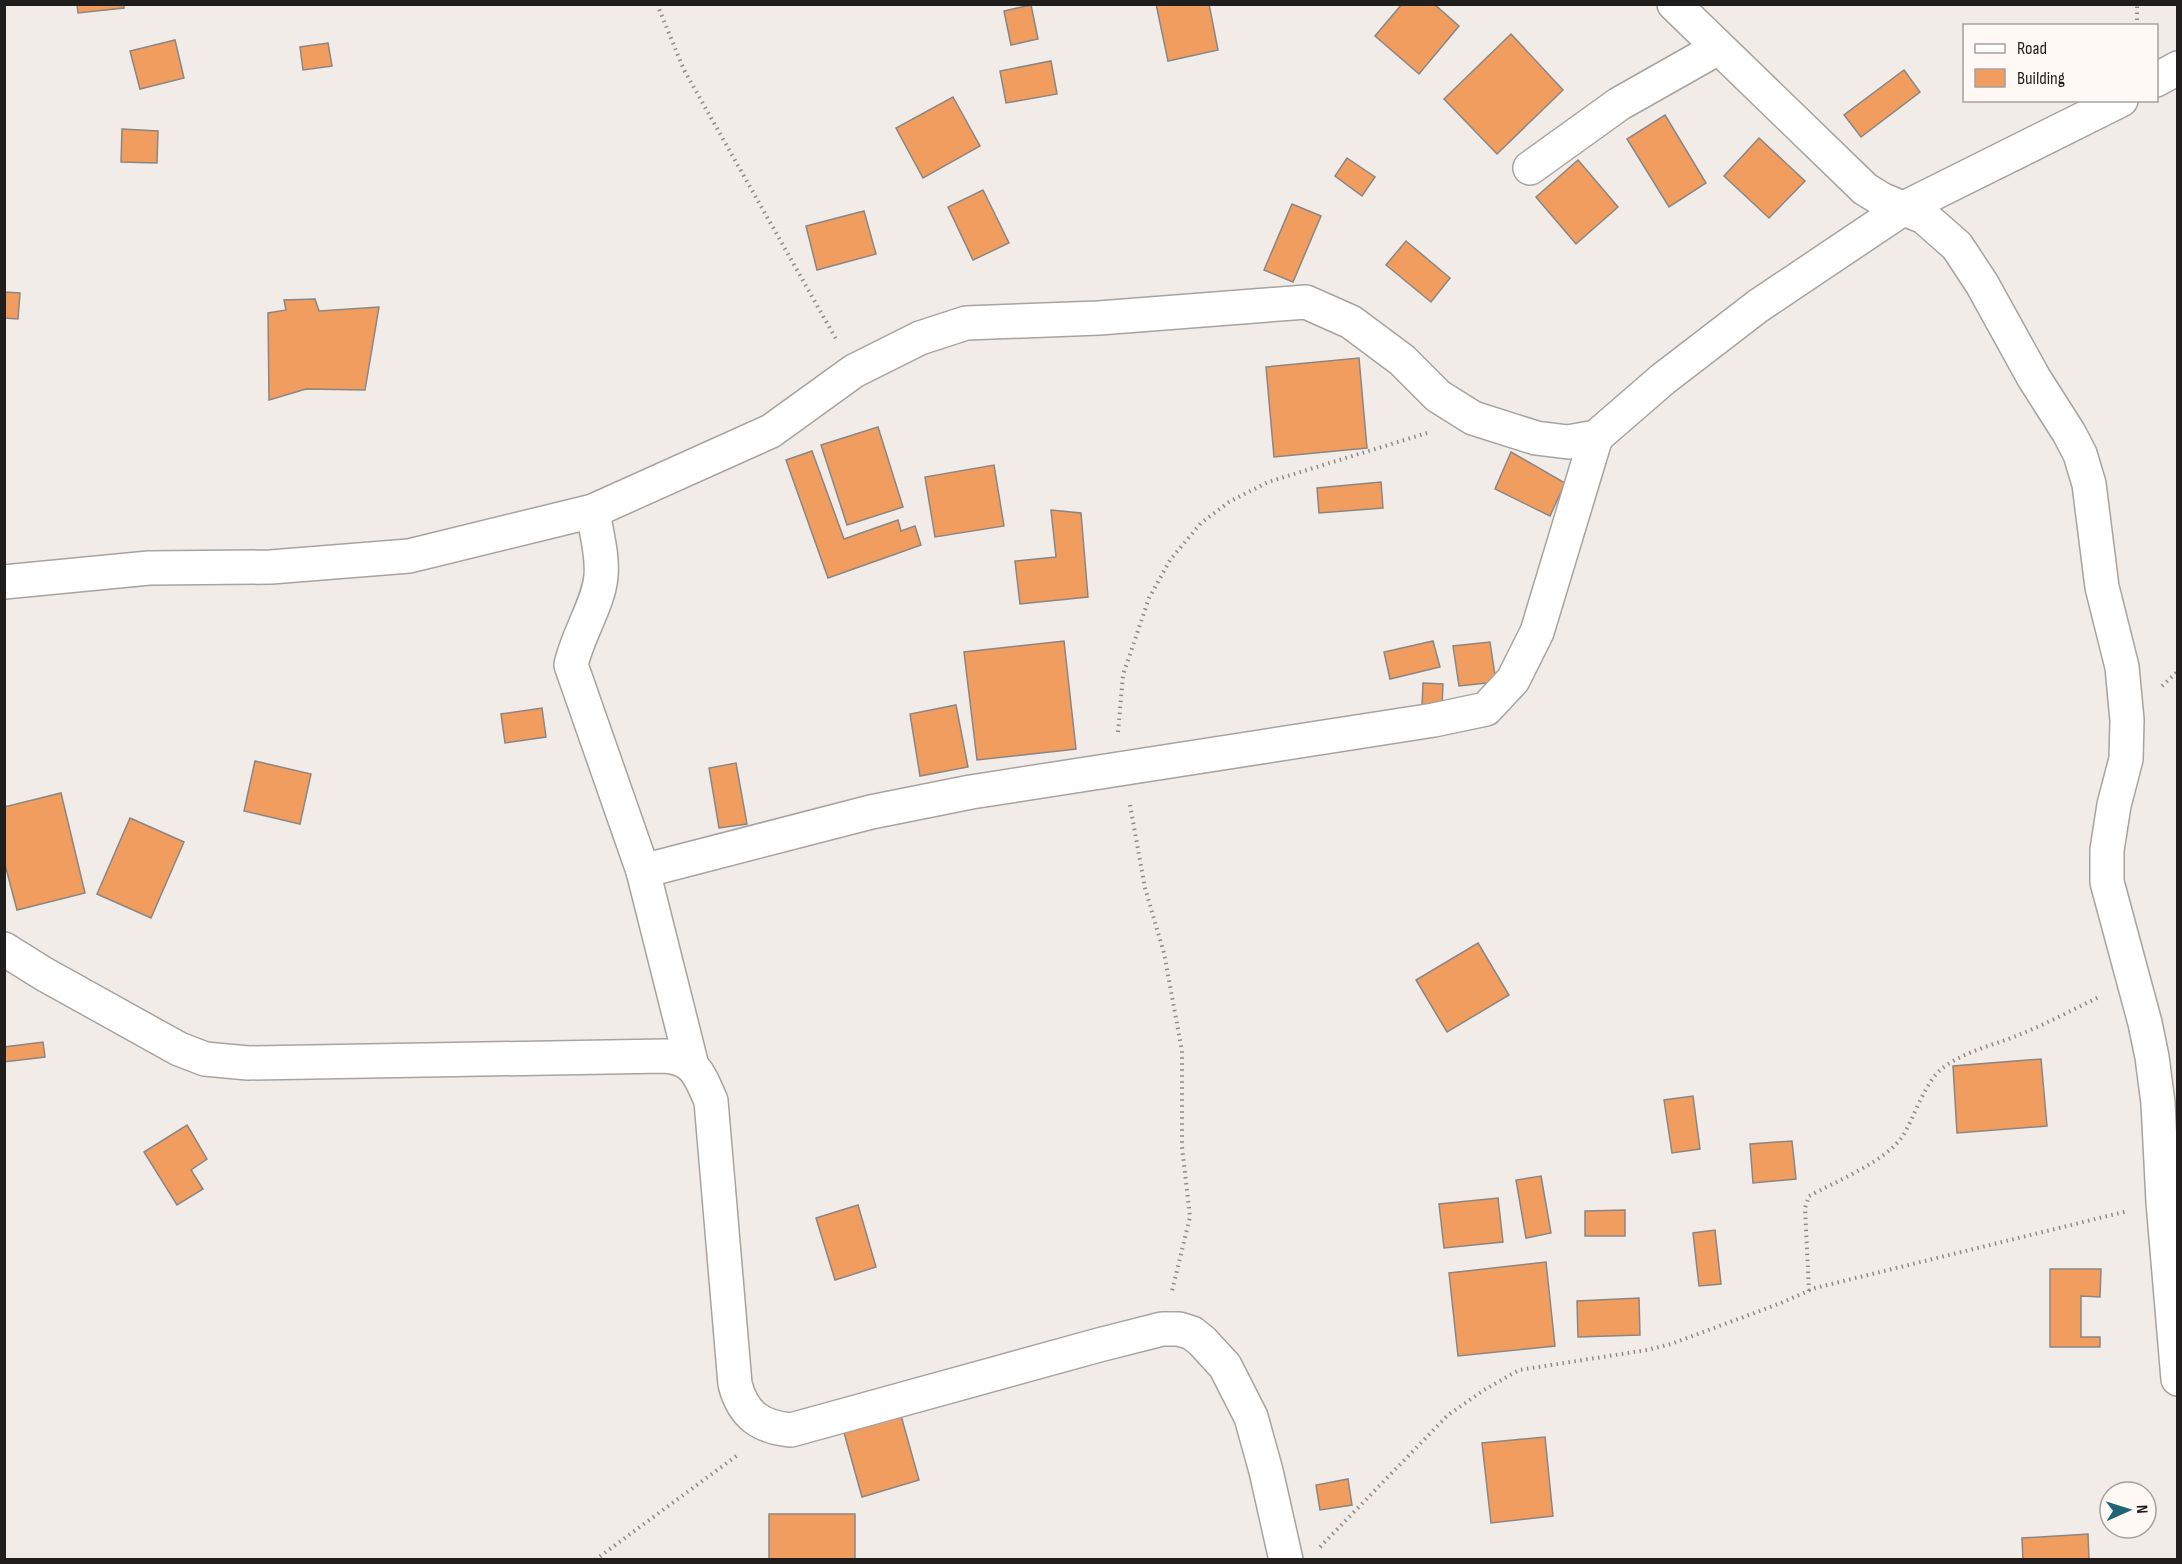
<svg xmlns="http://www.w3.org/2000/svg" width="2182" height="1564" font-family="'Sofia Sans Condensed',sans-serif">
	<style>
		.building { fill: #f09d5f; stroke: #8b8683; stroke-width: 1.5 }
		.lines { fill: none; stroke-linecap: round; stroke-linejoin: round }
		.minor-casing { stroke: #a8a39f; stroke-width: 36 }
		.path { stroke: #8f8b88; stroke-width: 4; stroke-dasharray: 1.5 4.5; stroke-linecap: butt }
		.minor { stroke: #fff; stroke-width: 33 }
	</style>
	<rect width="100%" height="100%" fill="#f1ece8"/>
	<g class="building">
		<polygon points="77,4 124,4 124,8 78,13"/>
		<polygon points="1156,4 1209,4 1218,50 1168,61"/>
		<polygon points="1402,4 1434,4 1459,26 1419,74 1375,36"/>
		<polygon points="1031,5 1038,39 1011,45 1004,11"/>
		<polygon points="1511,34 1563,90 1497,154 1444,99"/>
		<polygon points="175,40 184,78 140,89 130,51"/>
		<polygon points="328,43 332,66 303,70 300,47"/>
		<polygon points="1051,61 1057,94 1006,103 1000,71"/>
		<polygon points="1904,70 1920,92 1861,137 1844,115"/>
		<polygon points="953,97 980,146 923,178 896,128"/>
		<polygon points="1665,115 1706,183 1669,207 1627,139"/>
		<polygon points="122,129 158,131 157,163 121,162"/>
		<polygon points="1759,138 1805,181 1769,218 1724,176"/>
		<polygon points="1347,158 1375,177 1362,196 1335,176"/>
		<polygon points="1578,160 1618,207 1576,244 1536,197"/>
		<polygon points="983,190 1009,243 973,260 948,207"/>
		<polygon points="1292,204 1321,216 1293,282 1264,270"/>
		<polygon points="864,211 876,254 817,270 806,226"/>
		<polygon points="1406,241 1450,278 1431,302 1386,265"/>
		<polygon points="4,292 20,293 18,319 4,318"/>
		<polygon points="315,299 319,311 379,307 365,390 306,389 269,400 268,313 286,310 284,300"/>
		<polygon points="1359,358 1367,448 1274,457 1266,367"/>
		<polygon points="878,427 903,507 847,525 821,445"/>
		<polygon points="812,451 844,539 898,520 901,531 915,526 921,545 828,578 786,460"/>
		<polygon points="1511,452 1565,483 1550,516 1495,489"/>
		<polygon points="994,465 1004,526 935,537 925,477"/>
		<polygon points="1381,482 1383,508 1319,513 1317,488"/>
		<polygon points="1051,510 1081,513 1088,597 1020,604 1015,561 1056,557"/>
		<polygon points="1064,641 1076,749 977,760 964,652"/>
		<polygon points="1433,641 1440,667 1390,679 1384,652"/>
		<polygon points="1490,642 1496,682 1459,686 1453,646"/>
		<polygon points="1423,683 1443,684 1442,707 1422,706"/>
		<polygon points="956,705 968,767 920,776 910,714"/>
		<polygon points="542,708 546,737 505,743 501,714"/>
		<polygon points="255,761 311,774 300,824 244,811"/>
		<polygon points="736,763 747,824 719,828 709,768"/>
		<polygon points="61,793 85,893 17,910 4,861 4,807"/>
		<polygon points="130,818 184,842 151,918 97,894"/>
		<polygon points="1478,943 1509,995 1447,1032 1416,980"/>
		<polygon points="43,1042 45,1057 4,1062 4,1047"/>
		<polygon points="2041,1059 2047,1126 1957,1133 1953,1066"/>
		<polygon points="1693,1096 1700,1149 1672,1153 1664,1100"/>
		<polygon points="187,1125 207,1159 191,1170 203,1189 177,1205 144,1152"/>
		<polygon points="1792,1141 1796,1179 1753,1183 1750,1144"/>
		<polygon points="1541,1176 1551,1233 1526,1238 1516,1180"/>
		<polygon points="1498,1198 1503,1242 1444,1248 1439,1204"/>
		<polygon points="858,1205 876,1267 835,1280 816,1218"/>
		<polygon points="1625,1210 1625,1236 1585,1236 1585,1211"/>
		<polygon points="1715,1230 1721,1284 1699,1286 1693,1233"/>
		<polygon points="1546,1262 1555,1346 1458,1356 1449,1273"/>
		<polygon points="2050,1269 2101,1269 2100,1297 2081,1296 2081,1337 2100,1337 2100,1347 2050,1347"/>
		<polygon points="1639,1298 1640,1335 1578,1337 1577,1301"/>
		<polygon points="900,1412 919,1480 862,1497 843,1429"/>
		<polygon points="1545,1437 1553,1516 1491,1523 1482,1443"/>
		<polygon points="1348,1479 1352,1505 1320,1510 1316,1485"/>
		<rect x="769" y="1514" width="86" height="46"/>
		<polygon points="2088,1534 2089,1560 2023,1560 2022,1538"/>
	</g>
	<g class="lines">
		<g class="minor-casing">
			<g id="minor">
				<polyline points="1674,4 1865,189 1883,200 1924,217 1957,246 1982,284 2034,378 2069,433 2080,454 2089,484 2102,587 2122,667 2127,720 2126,759 2114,805 2107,850 2107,882 2145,1023 2152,1057 2158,1103 2163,1202 2178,1379"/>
				<polyline points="2156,80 2178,68"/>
				<polyline points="1530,168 1619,104 1718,48"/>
				<path d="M593,511C596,532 603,555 601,576C599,603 577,636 571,665L643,871L692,1066"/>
				<polyline points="4,582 149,568 271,567 409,556 593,511 771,431 854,371 920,338 966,323 1099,318 1306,302 1351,322 1402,360 1438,396 1473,418 1536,438 1568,442 1596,437 1663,379 1758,306 1904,208 2121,100"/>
				<polyline points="643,871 871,812 971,792 1434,720 1486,709 1513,680 1537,632 1596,437"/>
				<path d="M4,949L44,974L179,1049L205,1059L248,1063L665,1056C695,1058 700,1076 711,1101L735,1384C743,1415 760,1427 791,1430L1099,1345L1162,1329H1179L1192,1333L1202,1341L1225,1366L1251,1417L1266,1471L1286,1560"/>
			</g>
		</g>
		<g class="path">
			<polyline points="657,4 684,70 836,339"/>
			<polyline points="2137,26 2137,4"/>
			<polyline points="2162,686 2178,671"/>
			<polyline points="1118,732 1123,675 1149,598 1170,560 1201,523 1229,502 1268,482 1427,433"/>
			<polyline points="1130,805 1145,888 1164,953 1182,1051 1182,1147 1190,1217 1172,1291"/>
			<path d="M1809,1291L1805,1208L1809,1196C1835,1182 1886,1161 1902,1137C1914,1119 1925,1080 1944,1067C1966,1051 1991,1046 2016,1036C2044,1025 2072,1010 2099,997"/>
			<polyline points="1320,1547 1448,1415 1484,1390 1519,1370 1647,1350 1671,1344 1781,1303 1815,1288 2128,1211"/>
			<polyline points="595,1560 739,1454"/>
		</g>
		<use href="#minor" class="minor"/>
	</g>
	<rect width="2182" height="1564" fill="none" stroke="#201e1c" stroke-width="12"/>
	<rect x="1963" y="24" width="195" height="78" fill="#fff9f6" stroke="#a6a19f" stroke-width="1.5"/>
	<rect x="1975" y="44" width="30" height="9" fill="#ffffff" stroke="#a6a19f" stroke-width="1.5"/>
	<text x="2017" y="54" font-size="18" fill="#201e1c">Road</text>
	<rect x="1975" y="69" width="30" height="18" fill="#f09d5f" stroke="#a6a19f" stroke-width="1.5"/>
	<text x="2017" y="84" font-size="18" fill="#201e1c">Building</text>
	<g transform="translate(2128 1510) rotate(87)"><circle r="28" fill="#fff9f6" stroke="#a6a19f" stroke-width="1.5"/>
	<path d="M0-4.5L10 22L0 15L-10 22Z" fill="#1e6674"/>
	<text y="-9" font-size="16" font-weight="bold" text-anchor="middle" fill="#201e1c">N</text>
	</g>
</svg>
